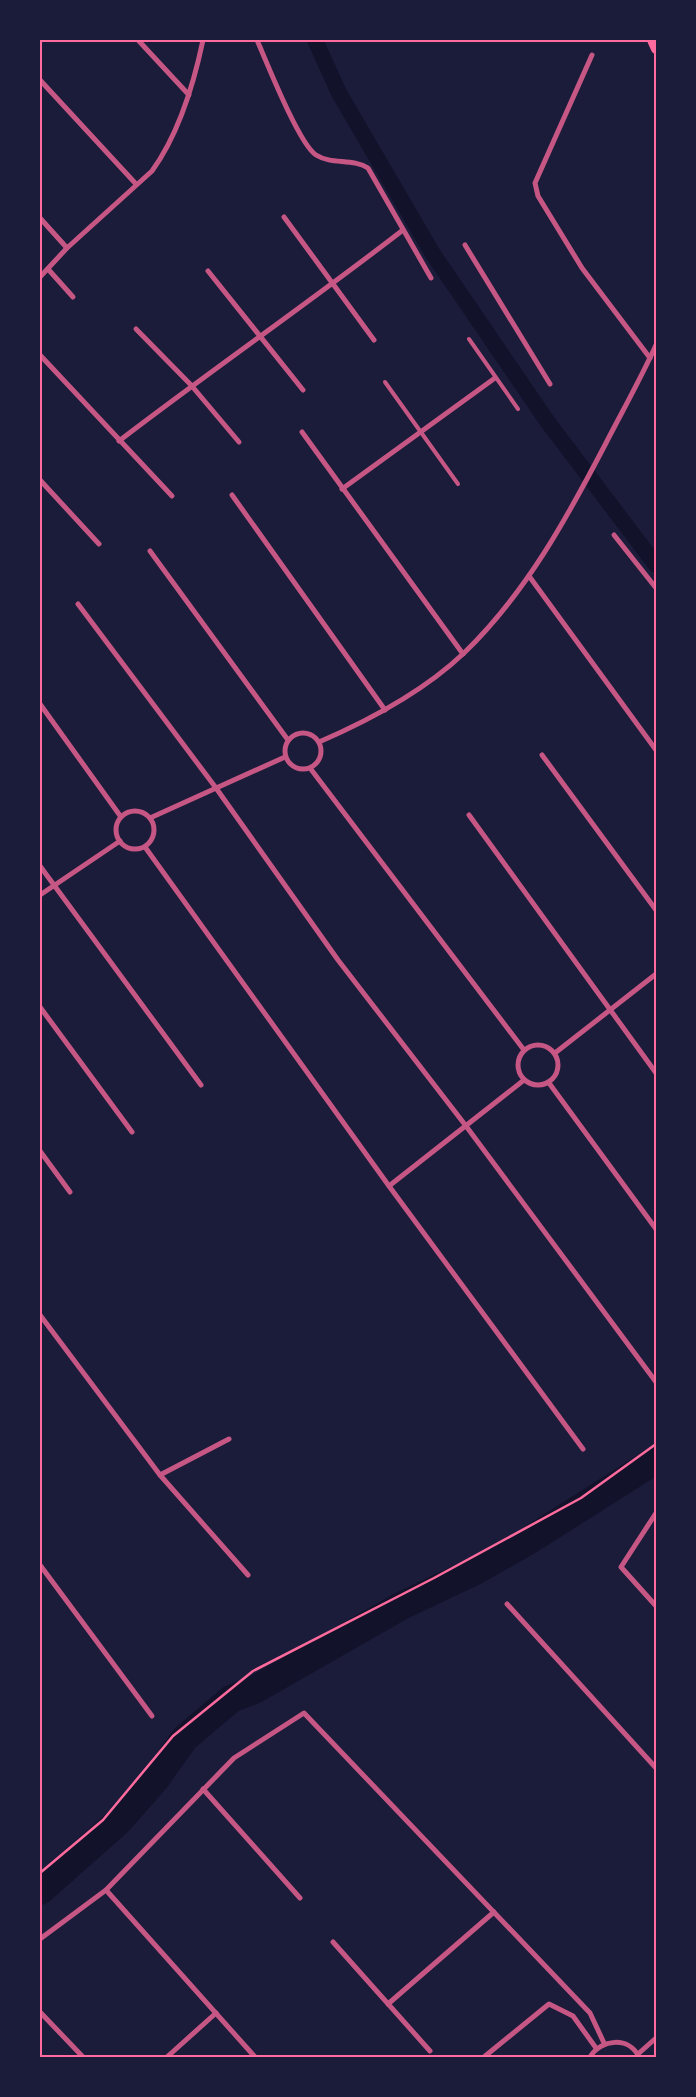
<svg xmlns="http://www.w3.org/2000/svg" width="696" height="2097" font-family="'DejaVu Sans',sans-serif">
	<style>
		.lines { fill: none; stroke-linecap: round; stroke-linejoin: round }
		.canal { stroke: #12122b; stroke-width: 16 }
		.river { stroke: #12122b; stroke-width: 28 }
		.path { stroke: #ff6b9d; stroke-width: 2.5 }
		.service { stroke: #c65784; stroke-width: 4 }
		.minor { stroke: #c65784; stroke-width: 5 }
		.secondary { stroke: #ff6b9d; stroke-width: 10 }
		.neatline { fill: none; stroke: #ff6b9d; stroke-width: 2 }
	</style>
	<rect width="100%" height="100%" fill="#1b1b3a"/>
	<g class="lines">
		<polyline class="canal" points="315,40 339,93 433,254 547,421 656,565"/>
		<polyline class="river" points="40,1891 118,1822 155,1780 185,1738 231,1699 254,1690 401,1606 475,1571 528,1541 656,1460"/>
		<polyline class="path" points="40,1873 103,1820 173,1736 253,1671 434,1578 581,1498 656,1444"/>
		<g class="service">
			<polyline points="469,339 518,409"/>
			<polyline points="385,382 458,484"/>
		</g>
		<g class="minor">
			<polyline points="138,40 189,95"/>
			<path d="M257,40C267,63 299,144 316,155C332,165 352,158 368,168L431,278"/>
			<polyline points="592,55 535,183 538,196 582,268 650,358"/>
			<polyline points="40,80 136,184"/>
			<polyline points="284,217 374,340"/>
			<polyline points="40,218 67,248"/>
			<polyline points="465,245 550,384"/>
			<polyline points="48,269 73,297"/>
			<polyline points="208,271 303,390"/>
			<path d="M40,277L67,248L152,171C178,135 194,83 203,40"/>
			<polyline points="136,329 191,385 239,442"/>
			<polyline points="40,355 172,496"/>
			<polyline points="302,432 463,654"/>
			<path d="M119,441C213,369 310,302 403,230"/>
			<polyline points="40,480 99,544"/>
			<polyline points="342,489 495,378"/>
			<polyline points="232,495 385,710"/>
			<polyline points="614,535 656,588"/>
			<polyline points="150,551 288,740"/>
			<polyline points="529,576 656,750"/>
			<polyline points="78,604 216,788 338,960 466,1126 656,1382"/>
			<polyline points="40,704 121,817"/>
			<circle cx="303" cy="751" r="18"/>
			<path d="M319,742C370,720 423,692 464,653C526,593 567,518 606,443C623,410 641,378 656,345"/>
			<polyline points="542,755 656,910"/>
			<polyline points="310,768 524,1050"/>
			<circle cx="135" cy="830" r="19"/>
			<polyline points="469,815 656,1073"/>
			<polyline points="150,818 285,757"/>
			<polyline points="145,847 389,1186 583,1449"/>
			<polyline points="40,866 201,1085"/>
			<polyline points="40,895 120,841"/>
			<polyline points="40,1007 132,1132"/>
			<circle cx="538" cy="1065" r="20"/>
			<polyline points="555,1053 656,974"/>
			<polyline points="549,1083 656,1229"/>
			<polyline points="40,1151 70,1192"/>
			<polyline points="389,1186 524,1080"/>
			<polyline points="40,1315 160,1475 248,1575"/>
			<polyline points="160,1475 229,1439"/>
			<polyline points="656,1513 621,1567 656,1606"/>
			<polyline points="40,1565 152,1716"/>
			<polyline points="507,1604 656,1768"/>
			<polyline points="203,1789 300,1898"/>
			<polyline points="106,1890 255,2057"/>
			<polyline points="40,1939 106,1890 234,1758 304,1713 590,2013 604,2043"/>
			<polyline points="333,1942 430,2051"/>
			<polyline points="388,2004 494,1912"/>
			<polyline points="40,2012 83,2057"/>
			<polyline points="638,2054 656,2038"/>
			<polyline points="167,2057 216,2013"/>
			<polyline points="484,2057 549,2004 573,2016 596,2048"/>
			<path d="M590,2057C601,2039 629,2036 639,2057"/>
		</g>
		<polyline class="secondary" points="652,40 656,49"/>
	</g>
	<rect width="696" height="2097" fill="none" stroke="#1b1b3a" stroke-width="82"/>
	<rect x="41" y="41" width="614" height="2015" class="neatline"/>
</svg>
